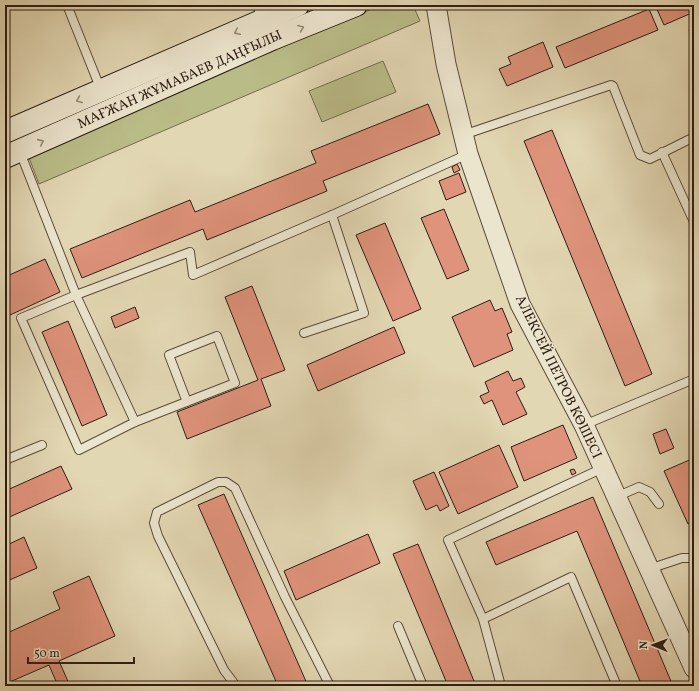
<svg xmlns="http://www.w3.org/2000/svg" width="699" height="691" font-family="Vollkorn,serif">
	<style>
		.green { fill: #babc88; stroke: #746c4d }
		.building { fill: #df937c; stroke: #2e1c12 }
		.lines { fill: none; stroke-linecap: round; stroke-linejoin: round }
		.service-casing { stroke: #5b4b3a; stroke-width: 10 }
		.tertiary-casing { stroke: #5b4b3a; stroke-width: 21 }
		.secondary-casing { stroke: #2e1c12; stroke-width: 24 }
		.service { stroke: #ece5ce; stroke-width: 8 }
		.tertiary { stroke: #ece5ce; stroke-width: 19 }
		.secondary { stroke: #ece5ce; stroke-width: 22 }
		.oneway { stroke: #968b79 }
		.labels { text-anchor: middle; dominant-baseline: central; stroke-width: 3; stroke-linejoin: round; paint-order: stroke }
		.street-label { font-size: 14px; fill: #2e1c12; stroke: #ece5ce }
	</style>
	<rect width="100%" height="100%" fill="#e2d7b3"/>
	<filter id="stains"><feTurbulence type="fractalNoise" baseFrequency=".005" numOctaves="4"/><feColorMatrix values="0 0 0 0 .2 0 0 0 0 .09 0 0 0 0 .02 0 0 0 .5 -.17"/></filter>
	<radialGradient id="worn" r=".72"><stop offset=".6" stop-color="#630" stop-opacity="0"/><stop offset="1" stop-color="#630" stop-opacity=".3"/></radialGradient>
	<g class="green">
		<polygon points="381,5 413,5 420,21 39,184 28,155"/>
		<polygon points="383,61 396,92 322,122 309,91"/>
	</g>
	<g class="building">
		<polygon points="661,5 694,5 694,12 664,25 656,7"/>
		<polygon points="649,9 658,30 565,68 556,47"/>
		<polygon points="694,28 694,40 689,30"/>
		<polygon points="543,42 553,67 507,86 499,69 511,64 508,57"/>
		<polygon points="428,104 440,134 323,181 327,191 207,240 203,229 82,278 70,249 190,200 195,212 316,163 311,151"/>
		<polygon points="552,130 652,374 625,386 524,141"/>
		<polygon points="457,164 460,170 454,173 452,167"/>
		<polygon points="459,173 466,192 446,200 439,181"/>
		<polygon points="444,209 469,270 447,279 421,218"/>
		<polygon points="385,223 421,309 393,321 356,235"/>
		<polygon points="45,259 60,292 10,315 5,304 5,277"/>
		<polygon points="252,286 285,370 261,379 271,406 187,439 177,412 258,380 225,297"/>
		<polygon points="490,300 495,311 502,308 512,332 507,334 513,350 474,367 452,317"/>
		<polygon points="135,307 139,318 115,328 111,317"/>
		<polygon points="68,321 107,415 82,426 42,332"/>
		<polygon points="394,327 405,353 318,391 307,365"/>
		<polygon points="508,371 513,381 521,378 525,387 516,392 527,414 503,425 492,400 484,404 480,396 489,392 485,382"/>
		<polygon points="563,425 577,458 524,481 511,447"/>
		<polygon points="666,429 674,448 660,454 653,434"/>
		<polygon points="499,445 518,487 458,514 439,472"/>
		<polygon points="694,458 694,522 688,524 664,471"/>
		<polygon points="61,466 72,489 5,519 5,491"/>
		<polygon points="574,469 576,473 572,475 570,470"/>
		<polygon points="434,472 449,506 440,511 437,505 426,510 413,481"/>
		<polygon points="224,494 308,686 278,686 198,505"/>
		<polygon points="593,497 673,686 642,686 577,531 496,565 486,542"/>
		<polygon points="368,534 380,563 296,600 284,571"/>
		<polygon points="24,537 37,568 5,582 5,546"/>
		<polygon points="418,544 476,686 448,686 393,554"/>
		<polygon points="89,576 115,636 59,661 70,686 58,686 49,665 5,684 5,634 60,609 53,592"/>
	</g>
	<g class="lines">
		<g class="service-casing">
			<g id="service">
				<polyline points="67,5 101,90"/>
				<polyline points="257,5 262,19"/>
				<polyline points="463,135 611,85 613,86 640,155 650,159 690,139 694,141"/>
				<polyline points="20,152 76,295 135,422"/>
				<polyline points="662,152 694,222"/>
				<polyline points="304,333 364,313 332,215"/>
				<polyline points="187,402 169,355 217,336 235,383 135,422 79,450 21,318 76,295 190,252 193,275 332,215 468,154"/>
				<polyline points="584,425 694,379"/>
				<polyline points="5,460 42,445"/>
				<polyline points="603,468 448,540 483,619 571,577 617,686"/>
				<polyline points="616,497 639,487 650,492 659,504"/>
				<polyline points="649,569 682,558 694,558"/>
				<polyline points="483,619 501,686"/>
				<polyline points="398,626 423,686"/>
				<polyline points="236,686 224,670 158,536 154,523 157,512 218,482 226,482 235,488 285,597 330,686"/>
			</g>
		</g>
		<g class="tertiary-casing">
			<polyline id="tertiary" points="436,5 446,64 468,154 520,304 584,425 694,668"/>
		</g>
		<g class="secondary-casing">
			<g id="secondary">
				<polyline points="5,132 298,5"/>
				<polyline points="5,157 272,39 356,5"/>
			</g>
		</g>
		<use href="#service" class="service"/>
		<use href="#tertiary" class="tertiary"/>
		<use href="#secondary" class="secondary"/>
	</g>
	<defs><path id="oneway-chevron" d="M-2-3.5L2.5 0L-2 3.5" fill="none" stroke-width="1.6" stroke-linecap="round" stroke-linejoin="round"/></defs>
	<g class="oneway">
		<use href="#oneway-chevron" transform="translate(301 28) rotate(-22)"/>
		<use href="#oneway-chevron" transform="translate(237 32) rotate(154)"/>
		<use href="#oneway-chevron" transform="translate(79 100) rotate(157)"/>
		<use href="#oneway-chevron" transform="translate(41 142) rotate(-24)"/>
	</g>
	<g class="labels">
		<g class="street-label">
			<text transform="translate(180 80) rotate(-24)">МАҒЖАН ЖҰМАБАЕВ ДАҢҒЫЛЫ</text>
			<text transform="translate(558 377) rotate(64)">АЛЕКСЕЙ ПЕТРОВ КӨШЕСІ</text>
		</g>
	</g>
	<rect width="699" height="691" fill="none" stroke="#e2d7b3" stroke-width="20"/>
	<rect x="6" y="6" width="687" height="679" fill="none" stroke="#2e1c12" stroke-width="2"/>
	<rect x="10" y="10" width="679" height="671" fill="none" stroke="#2e1c12"/>
	<g transform="translate(653 645) rotate(271)" stroke="#ece5ce" stroke-width="3" paint-order="stroke">
	<path d="M0-3L7 15L0 10L-7 15Z" fill="#2e1c12"/>
	<text y="-6" font-size="11" font-weight="bold" text-anchor="middle" fill="#2e1c12">N</text>
	</g>
	<path d="M28 657v6h106v-6" fill="none" stroke="#2e1c12" stroke-width="2"/>
	<text x="34" y="657" font-size="12" fill="#2e1c12" stroke="#ece5ce" stroke-width="3" paint-order="stroke">50 m</text>
	<rect width="100%" height="100%" filter="url(#stains)"/>
	<rect width="100%" height="100%" fill="url(#worn)"/>
</svg>
